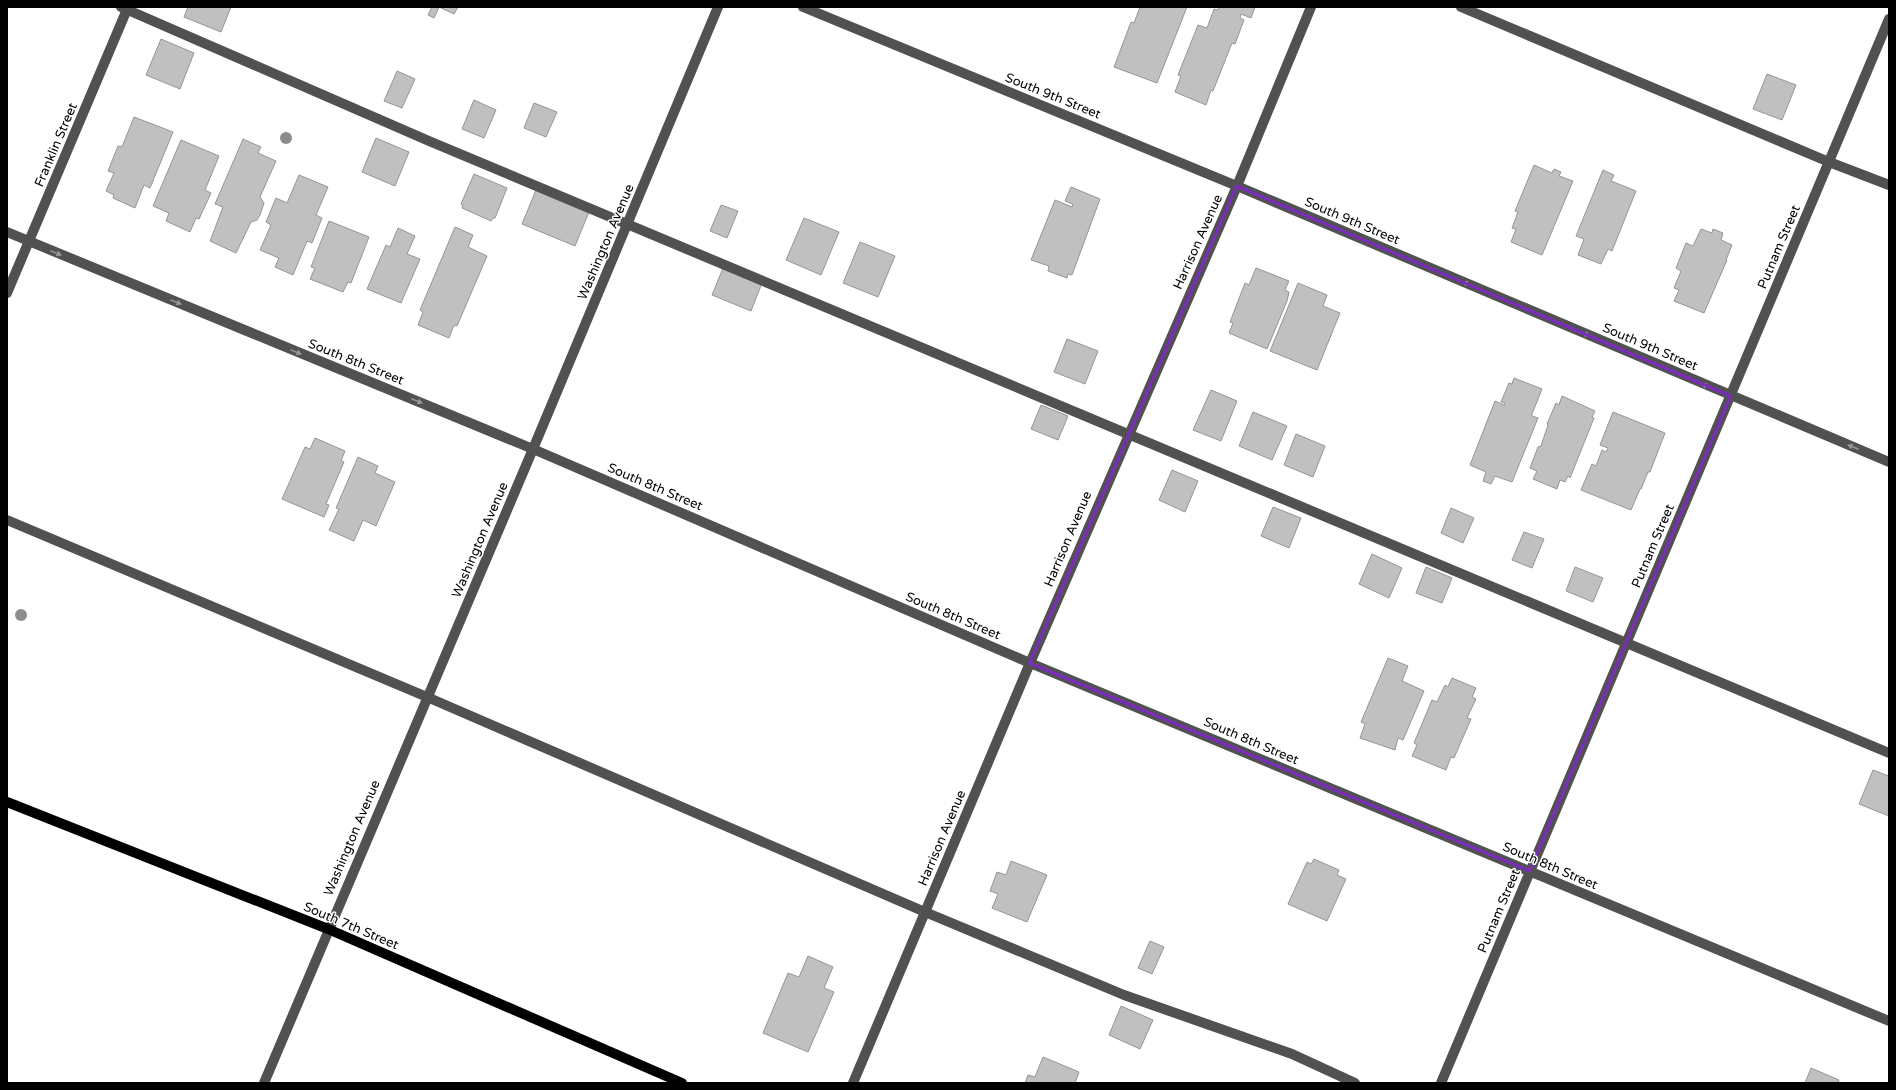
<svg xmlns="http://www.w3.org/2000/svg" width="1896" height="1090" font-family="'Varela Round',sans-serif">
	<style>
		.building { fill: #c0c0c0; stroke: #959595 }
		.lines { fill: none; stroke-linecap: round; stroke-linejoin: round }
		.minor { stroke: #515151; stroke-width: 10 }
		.major { stroke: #000; stroke-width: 10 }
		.tree { fill: #8d8d8d }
		.oneway { fill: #979797 }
		.marked { fill: none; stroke: #7b2cbf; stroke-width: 3; stroke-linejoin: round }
		.labels { text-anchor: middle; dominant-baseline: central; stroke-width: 3; stroke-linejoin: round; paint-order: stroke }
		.street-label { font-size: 13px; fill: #000; stroke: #fff }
	</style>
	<rect width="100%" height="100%" fill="#fff"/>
	<g class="building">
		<polygon points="188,7 231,7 221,32 184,17"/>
		<polygon points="432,7 458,7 454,14 439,7 434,18 428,15"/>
		<polygon points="1140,7 1187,7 1157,83 1114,67 1131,22 1134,23"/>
		<polygon points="1219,7 1255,7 1251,18 1241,14 1240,18 1244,20 1235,44 1232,43 1213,91 1211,90 1206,105 1175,92 1181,76 1178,75 1198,25 1207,28 1214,9 1218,10"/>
		<polygon points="161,39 194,53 180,89 146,75"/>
		<polygon points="397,71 415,79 402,108 384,101"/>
		<polygon points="1767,74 1796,85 1782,120 1753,109"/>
		<polygon points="474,100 496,110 484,138 462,129"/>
		<polygon points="534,103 557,112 546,137 524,128"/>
		<polygon points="134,117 173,132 150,188 144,185 135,208 113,198 114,195 106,191 114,173 108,171 118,146 122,147"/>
		<polygon points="376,138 409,152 395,186 362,172"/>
		<polygon points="243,139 261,147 258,153 276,161 260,197 264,203 260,215 257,220 251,222 236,253 210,241 223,207 215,204"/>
		<polygon points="181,140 219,156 205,190 211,193 199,219 196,218 190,232 166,221 169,213 153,206"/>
		<polygon points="1534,165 1552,173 1554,169 1561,172 1559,176 1573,181 1542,255 1511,242 1516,229 1512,228 1518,212 1515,211"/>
		<polygon points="1603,170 1614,175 1611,181 1636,191 1612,251 1608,249 1601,264 1578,255 1584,239 1576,236"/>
		<polygon points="474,174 507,188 495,218 493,218 491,221 462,208 463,205 461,204"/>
		<polygon points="299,175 328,187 316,215 322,218 312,243 307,241 293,275 275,267 279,258 260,250 271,225 266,222 276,198 287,203"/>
		<polygon points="1071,187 1100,199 1072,275 1068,274 1067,278 1048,271 1049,266 1031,260 1055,200 1072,207 1073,204 1065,201"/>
		<polygon points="536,190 589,212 575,246 522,224"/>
		<polygon points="721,205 738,211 727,238 710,231"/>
		<polygon points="804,218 839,232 821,275 786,260"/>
		<polygon points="329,221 369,237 351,283 348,282 343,292 310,279 315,268 311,267"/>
		<polygon points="455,227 473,235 468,247 487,256 457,326 454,325 449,338 418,325 423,312 420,310"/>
		<polygon points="398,228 415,236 407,254 420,259 401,303 367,289 386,245 390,247"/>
		<polygon points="1701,229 1712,233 1713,229 1723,233 1721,240 1732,245 1726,260 1727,260 1704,313 1674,301 1679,290 1674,288 1681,271 1676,268 1686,243 1693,246"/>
		<polygon points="860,242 895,256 878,297 843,283"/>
		<polygon points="723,268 762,283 751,311 712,295"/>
		<polygon points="1256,268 1289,281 1285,290 1289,292 1287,301 1267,349 1229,333 1233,323 1230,322 1245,283 1249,285"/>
		<polygon points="1298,283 1327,295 1323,306 1340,313 1317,370 1270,351"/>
		<polygon points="1067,339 1098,351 1085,384 1054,372"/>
		<polygon points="1514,378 1542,389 1532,414 1532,416 1538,418 1512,482 1495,476 1491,484 1483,481 1486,472 1470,465 1495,401 1504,405 1505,403 1501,402 1509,383 1512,384"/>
		<polygon points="1211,390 1237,401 1221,441 1193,430"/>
		<polygon points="1562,396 1595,411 1592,417 1594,418 1570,478 1568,476 1565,482 1560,480 1557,489 1533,479 1537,471 1530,468 1538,447 1541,446 1548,425 1547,424 1556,403 1559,405"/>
		<polygon points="1041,405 1068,416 1058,440 1031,429"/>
		<polygon points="1253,412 1287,426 1272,460 1239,446"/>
		<polygon points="1613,412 1665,433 1650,472 1648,472 1641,489 1640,489 1631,510 1581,490 1592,464 1596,466 1602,450 1606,452 1608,448 1600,445"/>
		<polygon points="1296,434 1325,446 1313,477 1284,465"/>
		<polygon points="315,438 345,451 341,461 344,462 326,504 329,505 324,517 282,499 305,447 310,449"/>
		<polygon points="358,457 378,466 375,473 395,482 376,526 363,520 354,541 329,530 339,509 336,508"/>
		<polygon points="1172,470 1198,481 1185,512 1159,500"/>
		<polygon points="1273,507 1301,518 1289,548 1261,536"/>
		<polygon points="1451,508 1474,518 1463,543 1441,533"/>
		<polygon points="1524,532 1544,539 1532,568 1512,560"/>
		<polygon points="1372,554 1402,568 1389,598 1359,584"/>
		<polygon points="1426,567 1452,578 1442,603 1416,593"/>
		<polygon points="1575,567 1603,578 1593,602 1566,591"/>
		<polygon points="1388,658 1408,666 1402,681 1424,691 1403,740 1398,738 1395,750 1360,738 1365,724 1361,722"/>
		<polygon points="1452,678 1476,688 1472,697 1476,699 1467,718 1471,719 1454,758 1451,757 1446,770 1412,756 1417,745 1414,743 1432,700 1437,702 1445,685 1448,687"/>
		<polygon points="1873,770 1889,776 1889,816 1859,804"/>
		<polygon points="1314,859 1339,870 1337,875 1346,879 1327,921 1288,904 1307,862 1311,864"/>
		<polygon points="1011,861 1047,875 1027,922 992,908 998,894 990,891 997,872 1006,875"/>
		<polygon points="1150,941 1164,947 1152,974 1138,968"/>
		<polygon points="808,956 833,967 824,988 834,992 808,1052 763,1033 788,973 799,977"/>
		<polygon points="1121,1006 1153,1020 1140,1049 1109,1035"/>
		<polygon points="1043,1057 1079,1072 1075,1083 1025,1083 1028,1075 1035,1077"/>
		<polygon points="1811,1068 1839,1080 1838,1083 1805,1083"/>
	</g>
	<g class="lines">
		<g class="minor">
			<polyline points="121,7 429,141 1889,753"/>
			<polyline points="803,7 1237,186 1889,462"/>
			<polyline points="1461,7 1829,162 1889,185"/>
			<polyline points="7,232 533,449 1030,663 1889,1021"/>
			<polyline points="7,293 128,7"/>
			<polyline points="7,520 427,697 925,912 1124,995 1292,1054 1355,1083"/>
			<polyline points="264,1083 533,449 718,7"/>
			<polyline points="853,1083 1030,663 1237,186 1311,7"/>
			<polyline points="1441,1083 1889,19"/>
		</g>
		<polyline class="major" points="7,802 328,929 682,1083"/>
	</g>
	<g class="tree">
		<circle cx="286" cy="138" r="6"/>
		<circle cx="21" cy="615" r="6"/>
	</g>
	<defs><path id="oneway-solid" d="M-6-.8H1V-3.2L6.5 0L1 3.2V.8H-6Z"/></defs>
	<g class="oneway">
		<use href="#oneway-solid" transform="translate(56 253) rotate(22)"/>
		<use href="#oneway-solid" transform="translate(1468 284) rotate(-157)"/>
		<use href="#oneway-solid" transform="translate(176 302) rotate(22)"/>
		<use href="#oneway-solid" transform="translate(1588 335) rotate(-157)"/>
		<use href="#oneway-solid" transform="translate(296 352) rotate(22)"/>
		<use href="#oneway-solid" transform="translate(1707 386) rotate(-157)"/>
		<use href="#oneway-solid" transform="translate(417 401) rotate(22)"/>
		<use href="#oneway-solid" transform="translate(1853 447) rotate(-157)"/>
	</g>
	<path class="marked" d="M1237,186L1731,396L1530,871L1030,663Z"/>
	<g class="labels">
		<g class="street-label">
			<text transform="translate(1053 96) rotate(22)">South 9th Street</text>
			<text transform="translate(56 145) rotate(-67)">Franklin Street</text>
			<text transform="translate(1352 221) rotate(23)">South 9th Street</text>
			<text transform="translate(606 242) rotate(-67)">Washington Avenue</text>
			<text transform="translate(1198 242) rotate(-66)">Harrison Avenue</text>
			<text transform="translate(1779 247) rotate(-67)">Putnam Street</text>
			<text transform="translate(1650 347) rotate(23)">South 9th Street</text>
			<text transform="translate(356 362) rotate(22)">South 8th Street</text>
			<text transform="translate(655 487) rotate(23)">South 8th Street</text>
			<text transform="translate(1068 539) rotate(-67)">Harrison Avenue</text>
			<text transform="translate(480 540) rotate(-67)">Washington Avenue</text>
			<text transform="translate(1653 546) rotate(-67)">Putnam Street</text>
			<text transform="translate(953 616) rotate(23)">South 8th Street</text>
			<text transform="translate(1251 741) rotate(23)">South 8th Street</text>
			<text transform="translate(352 838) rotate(-67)">Washington Avenue</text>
			<text transform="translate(942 838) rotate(-67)">Harrison Avenue</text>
			<text transform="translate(1550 866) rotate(23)">South 8th Street</text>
			<text transform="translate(1499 911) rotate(-67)">Putnam Street</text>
			<text transform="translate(351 926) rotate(23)">South 7th Street</text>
		</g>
	</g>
	<rect width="1896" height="1090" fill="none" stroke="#000000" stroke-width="16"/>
</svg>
